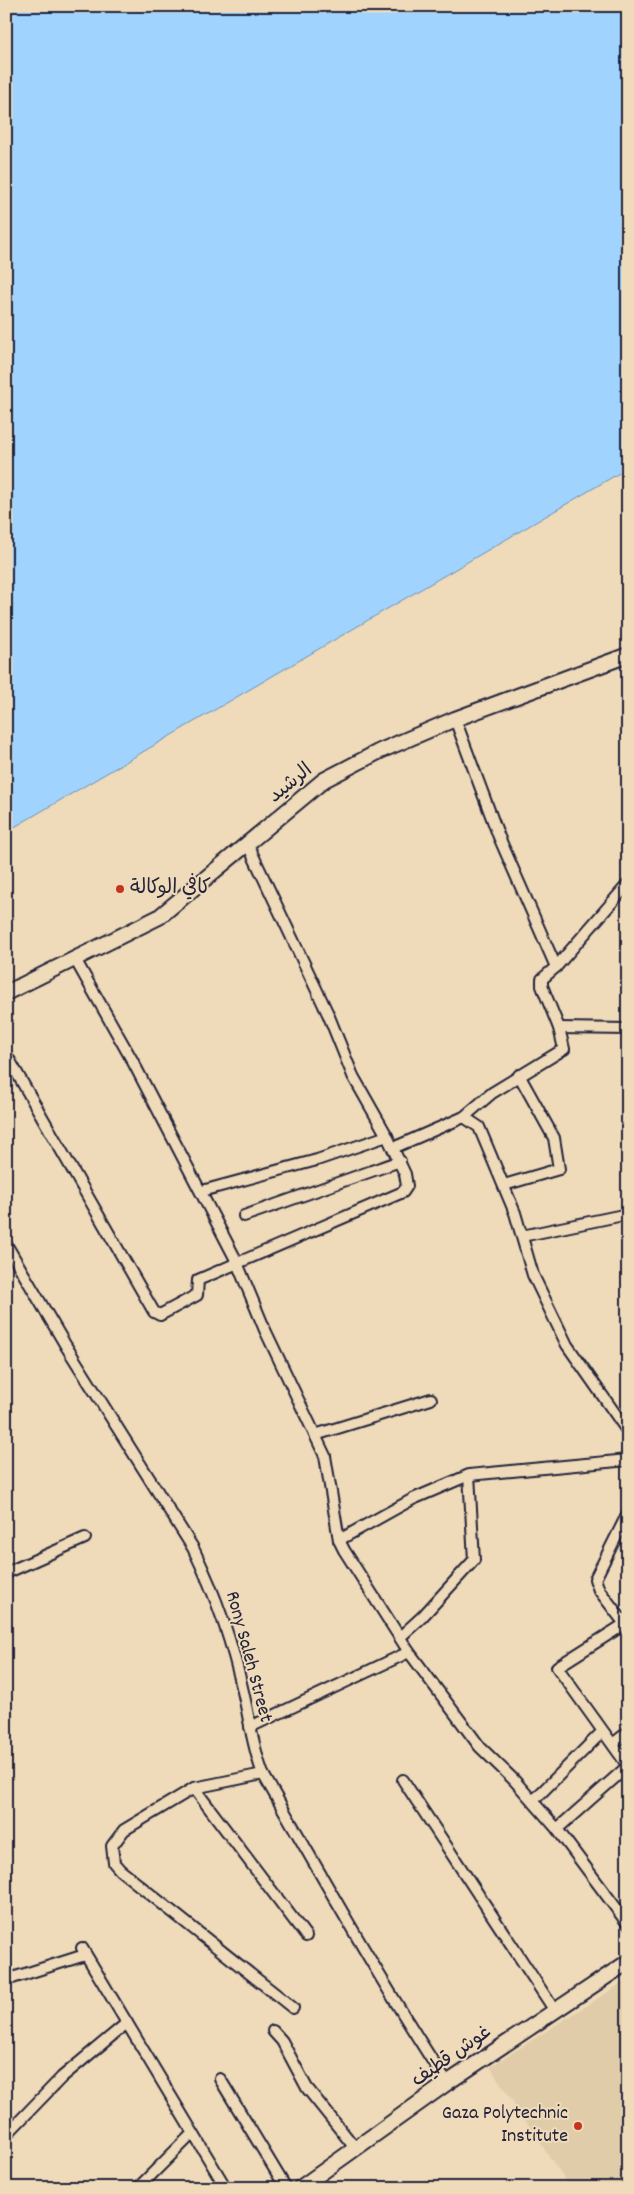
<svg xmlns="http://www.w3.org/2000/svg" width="634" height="2194" font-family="Dekko,'Playpen Sans Arabic',sans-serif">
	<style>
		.built { fill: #e1ccaa }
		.water { fill: #a0d4fe; stroke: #6e8db0 }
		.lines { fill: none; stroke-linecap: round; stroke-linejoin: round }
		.minor-casing { stroke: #22223b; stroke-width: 14 }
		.major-casing { stroke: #22223b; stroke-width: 18 }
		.minor { stroke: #efdbb9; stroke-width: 10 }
		.major { stroke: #efdbb9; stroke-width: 14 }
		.poi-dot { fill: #c8321e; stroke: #efdbb9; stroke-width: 2 }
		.labels { text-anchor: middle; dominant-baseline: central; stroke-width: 4; stroke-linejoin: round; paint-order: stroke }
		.street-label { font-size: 20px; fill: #22223b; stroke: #efdbb9 }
		.poi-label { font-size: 20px; fill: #22223b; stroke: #efdbb9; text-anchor: start }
	</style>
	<rect width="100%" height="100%" fill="#efdbb9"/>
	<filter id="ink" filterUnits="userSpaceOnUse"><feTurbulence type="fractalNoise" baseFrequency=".02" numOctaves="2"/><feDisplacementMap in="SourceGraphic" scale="10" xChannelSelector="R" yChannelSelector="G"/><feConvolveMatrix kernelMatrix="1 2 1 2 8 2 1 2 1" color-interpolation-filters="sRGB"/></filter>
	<g filter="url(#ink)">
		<polygon class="built" points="628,1979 628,2188 570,2188 490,2067"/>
		<polygon class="water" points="6,6 628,6 628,468 6,832"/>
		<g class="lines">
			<g class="minor-casing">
				<g id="minor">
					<polyline points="455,719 499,837 556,967"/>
					<polyline points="75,959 132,1060 235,1258 265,1330 325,1456 339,1540 344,1550 409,1652 480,1747 514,1780 557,1829 628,1924"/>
					<polyline points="559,1028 628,1029"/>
					<polyline points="6,1054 154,1312 160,1315 197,1295 198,1280 403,1192 407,1186 405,1174 387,1136 353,1076 328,1014 248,845"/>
					<polyline points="464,1117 479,1127 515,1213 533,1275 567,1345 628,1432"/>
					<polyline points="393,1148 464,1117 492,1093 564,1049 559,1028 542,986 542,979 556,967 628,884"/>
					<polyline points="504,1185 559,1169 554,1138 519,1075"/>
					<polyline points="202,1191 317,1160 387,1136"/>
					<polyline points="244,1216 400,1161"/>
					<polyline points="522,1236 628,1214"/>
					<path d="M6,1244L66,1346L193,1548C216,1595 233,1645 244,1696C250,1723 253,1748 263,1774C323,1878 381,1983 447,2083"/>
					<polyline points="315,1435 431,1399"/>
					<polyline points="628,1513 595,1579 599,1590 628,1628"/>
					<polyline points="339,1540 413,1499 469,1475 628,1460"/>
					<polyline points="6,1573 85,1538"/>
					<polyline points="400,1637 422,1617 474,1560 469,1475"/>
					<polyline points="250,1727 409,1652"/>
					<polyline points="613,1744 628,1732"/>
					<polyline points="263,1774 194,1788 124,1830 112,1846 114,1863 120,1870 293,2008"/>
					<polyline points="403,1780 555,2011"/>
					<polyline points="194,1788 306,1936"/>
					<polyline points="533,1801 602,1732"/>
					<polyline points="557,1829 628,1766 557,1667 628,1622"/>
					<polyline points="82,1948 226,2188"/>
					<polyline points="6,1980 85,1955"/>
					<polyline points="273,2031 282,2041 307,2088 356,2149"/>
					<polyline points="220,2079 286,2188"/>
					<polyline points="6,2135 62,2077 127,2023"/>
					<polyline points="138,2188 192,2134"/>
				</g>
			</g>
			<g class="major-casing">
				<g id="major">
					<polyline points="6,993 159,917 324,780 380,751 455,719 628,655"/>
					<polyline points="300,2188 447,2083 628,1962"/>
				</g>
			</g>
			<use href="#minor" class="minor"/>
			<use href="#major" class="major"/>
		</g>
	</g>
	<g class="poi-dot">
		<circle cx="120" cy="889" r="5"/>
		<circle cx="578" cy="2126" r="5"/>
	</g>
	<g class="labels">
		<g class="street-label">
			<text transform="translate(291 784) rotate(-39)">الرشيد</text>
			<text transform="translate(248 1657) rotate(75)">Rony Saleh Street</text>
			<text transform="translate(452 2057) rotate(-35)">غوش قطيف</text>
		</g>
		<g class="poi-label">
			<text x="130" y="889">كافي الوكالة</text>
			<text x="568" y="2114" text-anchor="end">Gaza Polytechnic<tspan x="568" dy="23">Institute</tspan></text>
		</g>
	</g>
	<rect width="634" height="2194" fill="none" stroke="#efdbb9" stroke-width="25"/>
	<rect x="12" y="12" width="609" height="2169" fill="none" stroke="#22223b" stroke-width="2" filter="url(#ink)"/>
</svg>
